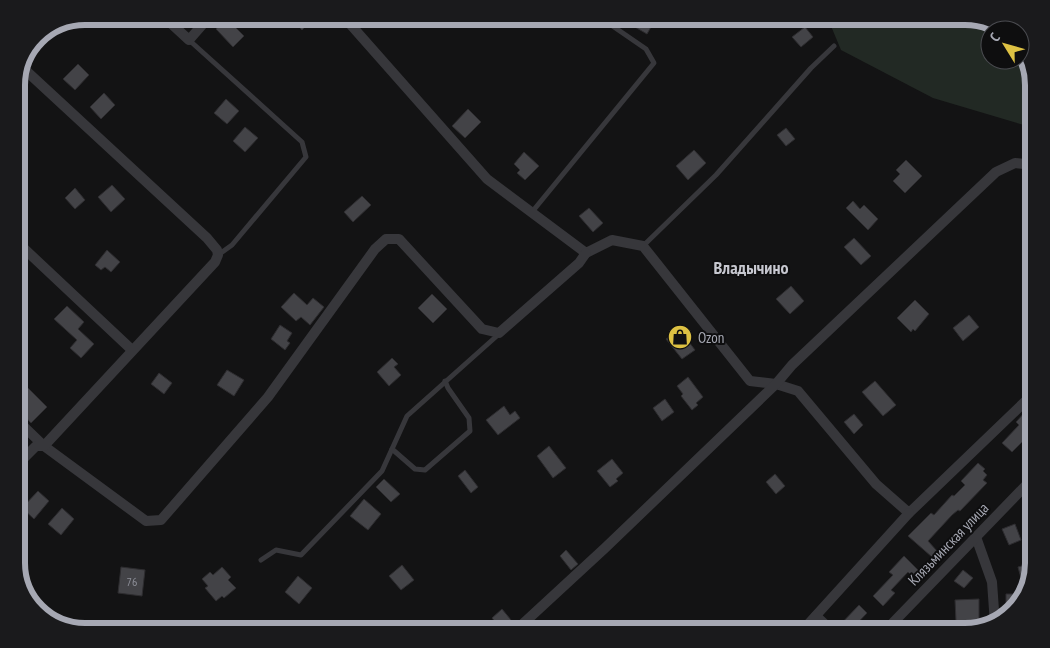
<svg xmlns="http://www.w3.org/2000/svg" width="1050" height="648" font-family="'PT Sans Narrow',sans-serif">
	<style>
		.green { fill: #222924 }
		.building { fill: #434347; stroke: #2e2d30 }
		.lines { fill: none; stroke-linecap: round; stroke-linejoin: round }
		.service { stroke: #37373b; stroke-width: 5 }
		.minor { stroke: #37373b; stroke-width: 10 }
		.labels { text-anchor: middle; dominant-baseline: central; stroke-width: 4; stroke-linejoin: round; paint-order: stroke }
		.number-label { font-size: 12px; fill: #8d8f98 }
		.poi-label { font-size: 15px; fill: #a6a8b3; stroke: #0e0e0f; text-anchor: start }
		.street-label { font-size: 15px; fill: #a6a8b3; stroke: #0e0e0f }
		.quarter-label { font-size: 18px; font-weight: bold; fill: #c7c8d0; stroke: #0e0e0f }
		.rim { fill: none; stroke: #a6a8b3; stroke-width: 6 }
	</style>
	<rect width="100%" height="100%" fill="#131314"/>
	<path class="green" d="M812,16H965L1000,26L1004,30H990V60H1020V46C1037,63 1034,105 1034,128L933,98L841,50L831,26Z"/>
	<g class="building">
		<polygon points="288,16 316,16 302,30"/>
		<polygon points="641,16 657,16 647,34 635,27"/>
		<polygon points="227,19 244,36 233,47 216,29"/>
		<polygon points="805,27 813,37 801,47 792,37"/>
		<polygon points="78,64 89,75 75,90 63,79"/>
		<polygon points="104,93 115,105 101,119 90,107"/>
		<polygon points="226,99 239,111 227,124 214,113"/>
		<polygon points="468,109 481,122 465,138 452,126"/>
		<polygon points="245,127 258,138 245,152 233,141"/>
		<polygon points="786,128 795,139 786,146 777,135"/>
		<polygon points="694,150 706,163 688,180 676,166"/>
		<polygon points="524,152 539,166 525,180 517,173 520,170 514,164"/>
		<polygon points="906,160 922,176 905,193 893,181 900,174 896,170"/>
		<polygon points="112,185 125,199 111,212 98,197"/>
		<polygon points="75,188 85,200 75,209 65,198"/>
		<polygon points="362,196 371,205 353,222 344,212"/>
		<polygon points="853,201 860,209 864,205 878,219 868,230 846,208"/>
		<polygon points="589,208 603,223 593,232 579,216"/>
		<polygon points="854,238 871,256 861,265 844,247"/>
		<polygon points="107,250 120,262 111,272 105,267 101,270 95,265"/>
		<polygon points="791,286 804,301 790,314 776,299"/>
		<polygon points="294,293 307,305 313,298 324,307 310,325 301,317 296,321 281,307"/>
		<polygon points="432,294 447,309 433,323 418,308"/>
		<polygon points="915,300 929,314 915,331 913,329 911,332 897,318"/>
		<polygon points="67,306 84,322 78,329 94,344 81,358 70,348 77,340 54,319"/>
		<polygon points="969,315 979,327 963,341 953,328"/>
		<polygon points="280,325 292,333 287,341 290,343 285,350 271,339"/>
		<polygon points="679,329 695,350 682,359 666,339"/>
		<polygon points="392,358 398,364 394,367 401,375 389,386 377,372"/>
		<polygon points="227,370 244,380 234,396 217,385"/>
		<polygon points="159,373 172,383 164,394 151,384"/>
		<polygon points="688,377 703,397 696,403 698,405 692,410 681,396 683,394 677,386"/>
		<polygon points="875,381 896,405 883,416 862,392"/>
		<polygon points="28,388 47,407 31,423 16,407 16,399"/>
		<polygon points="665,399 674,412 662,421 653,408"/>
		<polygon points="504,406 510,415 515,411 520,418 498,435 486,420"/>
		<polygon points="1026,411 1034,419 1034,430 1012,452 1002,443 1019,425 1016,422"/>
		<polygon points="854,414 863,425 854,434 844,422"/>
		<polygon points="549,446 566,468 553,478 537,456"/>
		<polygon points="612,459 623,473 616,479 618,481 610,487 597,471"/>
		<polygon points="978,463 985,469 983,471 987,475 983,480 987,483 960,511 958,510 952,515 928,541 937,551 932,557 908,536 931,513 934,515 952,495 954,496 965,485 961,481"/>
		<polygon points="465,470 478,487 471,493 458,476"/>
		<polygon points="775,474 785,486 776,494 766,482"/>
		<polygon points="384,479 400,494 391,502 376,487"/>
		<polygon points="38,491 49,501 34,519 22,508"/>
		<polygon points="364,499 381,514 368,530 350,516"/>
		<polygon points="62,508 74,519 61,535 48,524"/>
		<polygon points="1015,524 1021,540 1009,545 1002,529"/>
		<polygon points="566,550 578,564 571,570 560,556"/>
		<polygon points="904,556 919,571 913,577 908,572 891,590 895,593 883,606 873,596 893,575 889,572"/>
		<polygon points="1034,563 1031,575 1021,578 1018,567"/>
		<polygon points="402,565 414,580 401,590 389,576"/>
		<polygon points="121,567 145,570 142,596 118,593"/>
		<polygon points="222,567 231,577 228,580 236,588 224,598 222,596 216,601 205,588 208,586 202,579 210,572 213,575"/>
		<polygon points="963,570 973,578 964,588 954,581"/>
		<polygon points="298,576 312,588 299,604 285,592"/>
		<polygon points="1006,594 1019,594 1019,603 1016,606 1006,606"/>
		<polygon points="979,599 979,620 956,621 955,600"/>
		<polygon points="859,605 867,613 849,632 840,632 838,627"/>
		<polygon points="502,609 511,620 501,629 492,618"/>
	</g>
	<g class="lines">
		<g class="service">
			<polyline points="189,40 302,142 306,157 232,245 218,255"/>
			<polyline points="532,212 654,63 646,49 598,16"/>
			<polyline points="643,246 716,175 811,68 834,46"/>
			<polyline points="392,449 415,469 425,470 470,431 469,418 448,388 445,381"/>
			<polyline points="261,560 276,550 301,555 382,471 407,416 499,334"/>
		</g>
		<g class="minor">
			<polyline points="163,16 189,40 210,16"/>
			<polyline points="343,16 487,179 586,253 612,240 643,246 750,381 776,384 798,391 876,484 909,513 1034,393"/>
			<polyline points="16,241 132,350"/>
			<polyline points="16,419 44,446 146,521 161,520 268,397 375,249 386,239 399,239 482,329 499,333 579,263 586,253"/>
			<polyline points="16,466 36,446 44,446 215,262 218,255 217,250 207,238 22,67"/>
			<polyline points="976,537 992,582 995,624"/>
			<polyline points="816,616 833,632"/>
			<polyline points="514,632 605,548 776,384 792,365 996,172 1015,163 1034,165"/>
			<polyline points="801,632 909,513"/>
			<polyline points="884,632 1034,477"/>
		</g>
	</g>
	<defs>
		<g id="shop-disc" transform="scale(1.25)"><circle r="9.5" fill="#ddc143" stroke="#0e0e0f"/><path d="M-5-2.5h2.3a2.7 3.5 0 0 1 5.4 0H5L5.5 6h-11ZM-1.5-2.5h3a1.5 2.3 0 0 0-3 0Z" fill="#111"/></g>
	</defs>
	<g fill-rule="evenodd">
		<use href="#shop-disc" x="680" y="337"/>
	</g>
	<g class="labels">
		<g class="number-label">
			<text x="132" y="581">76</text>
		</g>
		<g class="poi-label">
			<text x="698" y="337">Ozon</text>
		</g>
		<g class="street-label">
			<text transform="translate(948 544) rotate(-46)">Клязьминская улица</text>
		</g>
		<g class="quarter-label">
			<text x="751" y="267">Владычино</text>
		</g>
	</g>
	<path d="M0 0H1050V648H0ZM85 25H965A60 60 0 0 1 1025 85V563A60 60 0 0 1 965 623H85A60 60 0 0 1 25 563V85A60 60 0 0 1 85 25Z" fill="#1a1a1c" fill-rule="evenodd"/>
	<path class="rim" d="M85 25H965A60 60 0 0 1 1025 85V563A60 60 0 0 1 965 623H85A60 60 0 0 1 25 563V85A60 60 0 0 1 85 25Z"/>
	<g transform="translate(1005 45) rotate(307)"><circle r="24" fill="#0e0e0f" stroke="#4b4c51"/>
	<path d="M0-4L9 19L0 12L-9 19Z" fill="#ddc143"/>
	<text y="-8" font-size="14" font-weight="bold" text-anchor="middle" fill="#a6a8b3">С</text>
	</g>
</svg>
